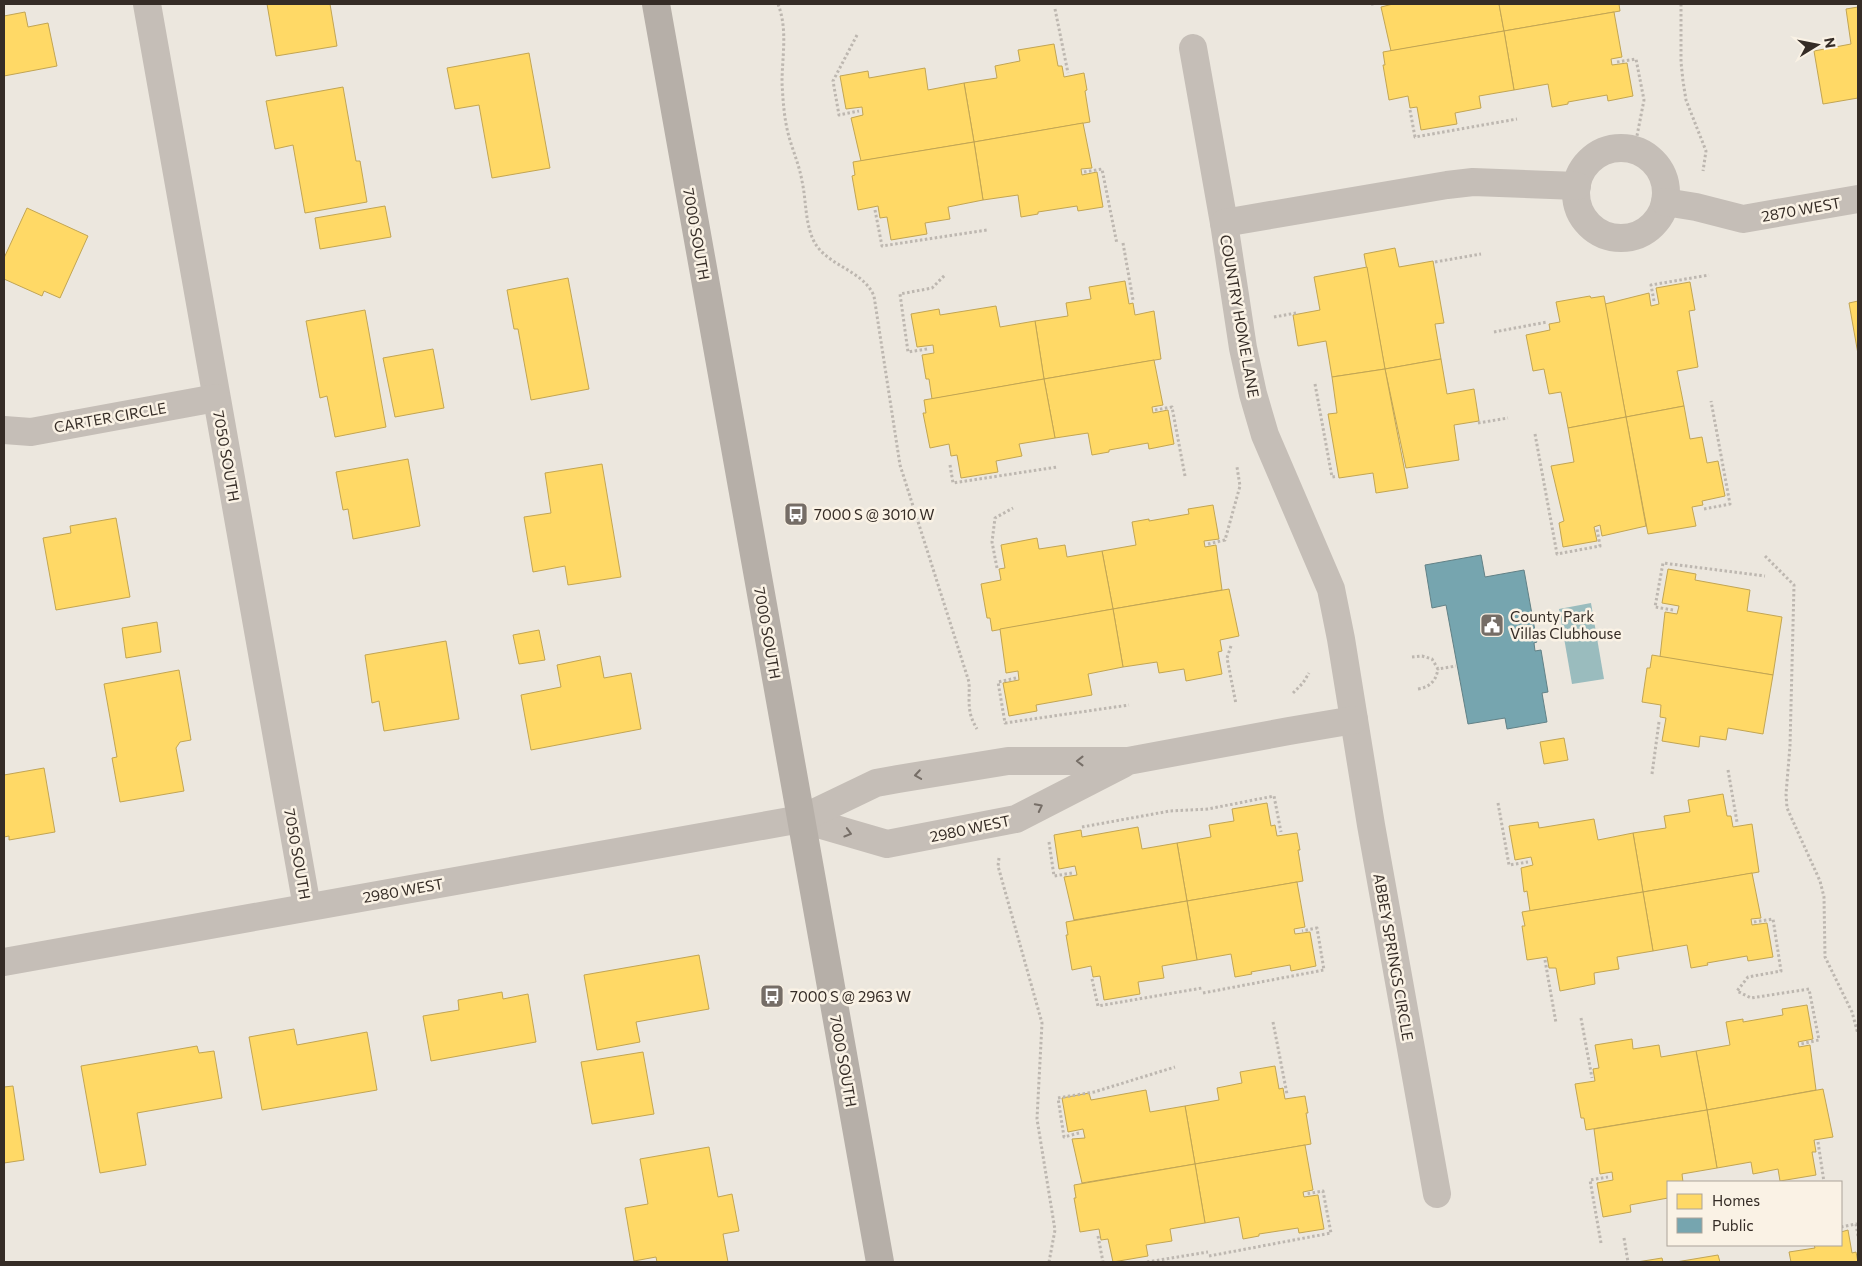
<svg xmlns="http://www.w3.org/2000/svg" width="1862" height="1266" font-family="Commissioner,sans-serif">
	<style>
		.water { fill: #9abcbe }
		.homes { fill: #ffd966; stroke: #c2a553 }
		.public { fill: #76a5af; stroke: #628186 }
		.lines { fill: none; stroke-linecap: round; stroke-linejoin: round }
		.path { stroke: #bdb7b0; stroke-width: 3; stroke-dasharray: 2.5 2.5; stroke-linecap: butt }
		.minor { stroke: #c5beb7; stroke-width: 28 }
		.secondary { stroke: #b6afa8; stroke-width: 28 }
		.oneway { stroke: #766e67 }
		.labels { text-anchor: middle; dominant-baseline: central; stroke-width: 5; stroke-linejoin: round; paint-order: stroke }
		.street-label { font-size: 15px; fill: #352c26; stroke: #faf2e5 }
		.poi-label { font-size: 15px; fill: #352c26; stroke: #faf2e5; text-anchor: start }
	</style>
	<rect width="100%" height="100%" fill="#ece7de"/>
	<polygon class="water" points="1591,603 1604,679 1572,684 1559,609"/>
	<g class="homes">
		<polygon points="267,4 330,4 337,46 276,56"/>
		<polygon points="1393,4 1499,4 1504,31 1391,51 1381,7"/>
		<polygon points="1499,4 1619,4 1620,11 1504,31"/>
		<polygon points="1858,7 1858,98 1823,104 1814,51 1851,44 1846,9"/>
		<polygon points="25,12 28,27 48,23 57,66 4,76 4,16"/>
		<polygon points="1614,12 1622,57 1611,59 1612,65 1627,63 1633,96 1608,101 1607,95 1568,102 1568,104 1552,107 1548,84 1514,90 1504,31"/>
		<polygon points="1504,31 1514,90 1479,96 1481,108 1455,113 1457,124 1421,130 1417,107 1410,108 1408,96 1389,100 1383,65 1385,65 1383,52"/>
		<polygon points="1054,44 1058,66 1062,66 1064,77 1084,73 1087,90 1085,91 1090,122 974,142 964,83 997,78 995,66 1020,61 1018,50"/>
		<polygon points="529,53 550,168 492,178 479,105 455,109 447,68"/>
		<polygon points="925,68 928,90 964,83 974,142 861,161 851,118 863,115 862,107 846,109 840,76 868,71 869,78"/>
		<polygon points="343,87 356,161 360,161 367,202 305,213 293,145 275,149 266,101"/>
		<polygon points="1083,123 1092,168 1081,169 1082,175 1097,172 1103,207 1078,211 1077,206 1038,212 1038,214 1021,217 1018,195 983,200 974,142"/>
		<polygon points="974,142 983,200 948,207 950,219 925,223 927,234 891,240 887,217 880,218 878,206 858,210 852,176 855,175 853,162"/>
		<polygon points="385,206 391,237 320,249 315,218"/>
		<polygon points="27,208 88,236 60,298 44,291 42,296 4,279 4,258"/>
		<polygon points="1395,248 1399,267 1433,261 1444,323 1435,324 1441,359 1385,369 1364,254"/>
		<polygon points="1367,267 1385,369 1332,377 1326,341 1298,346 1293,315 1320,310 1314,277"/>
		<polygon points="568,278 589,389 531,400 518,329 514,329 507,290"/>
		<polygon points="1125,281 1129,304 1133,303 1135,315 1154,311 1161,359 1044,379 1035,321 1068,316 1066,303 1091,299 1089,287"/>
		<polygon points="1690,282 1695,310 1689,311 1698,367 1677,371 1684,406 1626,417 1605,304 1649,293 1651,306 1659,304 1656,288"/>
		<polygon points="1590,296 1591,298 1604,296 1626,417 1568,428 1561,392 1549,394 1544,369 1533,371 1526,335 1550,330 1549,324 1560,322 1556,302"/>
		<polygon points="1858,301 1858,354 1849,303"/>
		<polygon points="996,306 1000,327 1035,321 1044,379 932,399 929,379 926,379 922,355 934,353 933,345 917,347 911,314 939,309 940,315"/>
		<polygon points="365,310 386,427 335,437 327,396 320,398 306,321"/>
		<polygon points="433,349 444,408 395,417 383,358"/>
		<polygon points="1441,359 1447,394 1474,389 1479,421 1454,425 1459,460 1406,468 1385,369"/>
		<polygon points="1154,360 1163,405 1152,407 1153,413 1168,410 1174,444 1149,449 1148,443 1109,450 1109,452 1092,455 1088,433 1055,438 1044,379"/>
		<polygon points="1385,369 1408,488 1376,493 1373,473 1339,478 1328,414 1337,413 1332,377"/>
		<polygon points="1044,379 1055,438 1019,444 1022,456 996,461 998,472 961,478 957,455 951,456 949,444 930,448 923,413 926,413 924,400"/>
		<polygon points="1684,406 1690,439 1702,437 1707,463 1718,461 1725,496 1702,501 1703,505 1692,507 1696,526 1648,534 1626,417"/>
		<polygon points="1626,417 1646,526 1602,536 1600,525 1594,527 1597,541 1563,547 1559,523 1564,521 1551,466 1574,462 1568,428"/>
		<polygon points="408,459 420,526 353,539 348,509 343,510 336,472"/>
		<polygon points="602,464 621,577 568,585 565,566 533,572 524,517 551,513 545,473"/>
		<polygon points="1213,505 1219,539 1204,541 1205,547 1216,545 1222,590 1113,609 1102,551 1136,545 1132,522 1149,519 1149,521 1189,514 1188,509"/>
		<polygon points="116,518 130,597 56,610 43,538 71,533 70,526"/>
		<polygon points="1037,538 1039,549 1065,545 1067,557 1102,551 1113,609 992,631 990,618 987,618 981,584 1001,580 999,569 1005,568 1001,545"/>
		<polygon points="1668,569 1696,574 1695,580 1750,590 1747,611 1782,617 1773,675 1660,657 1665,612 1677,614 1679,606 1662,603"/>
		<polygon points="1229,589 1239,636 1220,640 1222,651 1218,652 1222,674 1186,681 1184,669 1159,673 1157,662 1123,667 1113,609"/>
		<polygon points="1113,609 1123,667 1088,674 1092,695 1036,705 1037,711 1009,716 1003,683 1019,680 1018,671 1006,673 1000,629"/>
		<polygon points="157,622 161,652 126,658 122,628"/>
		<polygon points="539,630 545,660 519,664 513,635"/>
		<polygon points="446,641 459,719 384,731 379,701 372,703 365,655"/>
		<polygon points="1652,655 1773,675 1763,734 1728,728 1726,740 1700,736 1699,747 1662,741 1666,718 1660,717 1661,705 1642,702 1647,668 1650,668"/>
		<polygon points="600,656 604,678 631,673 641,729 531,750 521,695 561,687 557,665"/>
		<polygon points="179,670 191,740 180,742 176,748 184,791 120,802 112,758 117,757 104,684"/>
		<polygon points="1564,738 1568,760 1544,764 1540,742"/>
		<polygon points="44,768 55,832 9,840 9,836 4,837 4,775"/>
		<polygon points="1723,794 1727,816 1731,816 1733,827 1752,824 1759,872 1643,892 1633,833 1666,828 1664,816 1690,812 1688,800"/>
		<polygon points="1267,803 1271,826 1275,825 1277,836 1297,833 1300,850 1298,850 1303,881 1187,901 1177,843 1211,837 1209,825 1234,821 1232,809"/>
		<polygon points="1594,819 1598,840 1633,833 1643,892 1530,911 1527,891 1524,892 1521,868 1533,865 1531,857 1515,860 1509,826 1538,822 1539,828"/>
		<polygon points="1138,827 1142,849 1177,843 1187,901 1074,920 1064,877 1077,875 1075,866 1059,869 1054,835 1081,830 1082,837"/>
		<polygon points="1752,873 1761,918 1751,919 1752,925 1767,923 1773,957 1748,961 1747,956 1707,963 1708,965 1691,968 1687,945 1653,951 1643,892"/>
		<polygon points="1297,882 1305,927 1294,929 1295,934 1310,932 1316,966 1291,971 1290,965 1251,972 1252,974 1235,977 1231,954 1197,960 1187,901"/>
		<polygon points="1643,892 1653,951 1617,957 1619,969 1594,973 1595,984 1560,991 1556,968 1549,968 1547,957 1527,960 1522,926 1525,926 1522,912"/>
		<polygon points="1187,901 1197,960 1162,966 1164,978 1138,982 1140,994 1104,1000 1100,976 1093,977 1091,966 1072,970 1066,935 1068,935 1066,922"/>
		<polygon points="699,955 709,1009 636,1022 640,1042 597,1050 584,975"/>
		<polygon points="502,992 503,999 528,994 536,1042 431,1061 423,1016 459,1010 458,1000"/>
		<polygon points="1807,1005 1813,1039 1798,1042 1799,1047 1810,1045 1816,1090 1707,1110 1696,1051 1730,1045 1726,1022 1743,1019 1743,1022 1783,1015 1782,1009"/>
		<polygon points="294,1029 297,1045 367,1032 377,1090 262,1110 249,1037"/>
		<polygon points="1632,1039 1633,1049 1659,1045 1661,1057 1696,1051 1707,1110 1586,1130 1584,1118 1581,1118 1575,1084 1595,1081 1593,1069 1599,1068 1595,1045"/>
		<polygon points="197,1046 199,1053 214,1051 222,1098 137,1113 146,1165 100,1173 81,1066"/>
		<polygon points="643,1052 654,1114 592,1124 581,1062"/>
		<polygon points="1275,1066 1279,1089 1283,1088 1285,1099 1305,1096 1308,1113 1306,1113 1311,1144 1195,1164 1185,1106 1219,1100 1217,1088 1242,1083 1240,1072"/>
		<polygon points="13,1086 24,1160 4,1163 4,1087"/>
		<polygon points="1823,1089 1833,1137 1814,1140 1816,1152 1812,1152 1816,1175 1780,1181 1778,1169 1753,1174 1751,1162 1717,1168 1707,1110"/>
		<polygon points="1146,1090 1150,1112 1185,1106 1195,1164 1082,1183 1072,1139 1085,1138 1083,1129 1068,1132 1062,1098 1089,1093 1091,1100"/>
		<polygon points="1707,1110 1717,1168 1682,1174 1683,1182 1668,1182 1668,1198 1630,1205 1631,1212 1603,1217 1597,1183 1613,1180 1612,1172 1600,1174 1594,1129"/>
		<polygon points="1305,1145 1313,1190 1303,1192 1304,1197 1318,1195 1324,1229 1299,1233 1298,1228 1259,1234 1259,1236 1243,1239 1239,1217 1205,1223 1195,1164"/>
		<polygon points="709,1147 718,1197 732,1194 739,1231 723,1234 728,1262 657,1262 656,1257 634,1261 625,1208 648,1204 640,1159"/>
		<polygon points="1195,1164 1205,1223 1170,1229 1172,1241 1146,1245 1148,1256 1113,1262 1108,1239 1101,1240 1099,1229 1080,1232 1074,1198 1076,1198 1074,1185"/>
		<polygon points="1848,1230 1852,1253 1856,1252 1858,1262 1791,1262 1789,1252 1815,1248 1814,1245 1841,1245 1841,1232"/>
		<polygon points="1718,1255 1720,1262 1676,1262"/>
		<polygon points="1662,1258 1663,1262 1637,1262"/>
	</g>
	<polygon class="public" points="1481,555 1485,577 1524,570 1537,642 1534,643 1535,651 1541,650 1548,692 1542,693 1547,722 1507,729 1505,718 1468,724 1446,605 1432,608 1425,565"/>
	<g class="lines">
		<g class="path">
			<path d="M778,4C788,30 782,56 782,83C783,100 784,117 788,133C792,149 799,164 802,181C806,199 805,219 812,237C823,266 862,268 874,296L900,465L969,682C970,701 966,711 977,729"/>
			<polyline points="1371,4 1376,4"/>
			<polyline points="1681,4 1681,62 1683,81 1686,100 1706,151 1703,171"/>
			<polyline points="1055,9 1068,73"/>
			<polyline points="857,35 833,81 839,115 859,111"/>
			<polyline points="1617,62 1636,59 1644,100 1634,151"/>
			<polyline points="1410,110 1415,137 1517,119"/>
			<polyline points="1084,172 1102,169 1117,244"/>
			<polyline points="875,210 882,246 987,230"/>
			<polyline points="1123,243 1133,300"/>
			<polyline points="1435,262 1481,254"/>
			<polyline points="1654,301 1651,285 1709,275"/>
			<polyline points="1274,317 1296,313"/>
			<polyline points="1494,332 1547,322"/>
			<polyline points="927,349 908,352 900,294 932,288 945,275"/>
			<polyline points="1315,384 1332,477 1337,476"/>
			<polyline points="1155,410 1172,407 1185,476"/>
			<polyline points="1478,423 1508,418"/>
			<polyline points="1535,434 1557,554 1600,546 1597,529"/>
			<polyline points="950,465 953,483 1057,467"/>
			<polyline points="1704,509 1730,504 1711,401"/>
			<polyline points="1208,544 1225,540 1240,486 1237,467"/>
			<polyline points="1765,556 1794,585 1790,746 1786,794 1787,808 1820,881 1824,897 1825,957 1852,1012 1858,1034"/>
			<polyline points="997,568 992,542 995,518 1013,508"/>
			<polyline points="1673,610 1655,607 1663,563 1765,576"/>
			<polyline points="1231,646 1227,658 1236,704"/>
			<polyline points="1412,657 1422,656 1432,659 1438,669 1456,666"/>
			<polyline points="1016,678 998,682 1005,723 1129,705"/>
			<path d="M1418,689C1430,687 1436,681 1438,669"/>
			<polyline points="1293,693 1303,683 1309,673"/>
			<polyline points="1728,770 1737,822"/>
			<polyline points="1652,774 1659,722"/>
			<polyline points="1498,803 1509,865 1528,862"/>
			<polyline points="1082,827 1170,811 1208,809 1274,796 1281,832"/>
			<polyline points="1049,842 1054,876 1072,873"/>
			<polyline points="999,858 998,866 1042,1023 1037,1119 1055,1230 1049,1262"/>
			<polyline points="1754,922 1773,919 1781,971 1748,977 1737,991 1751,998 1809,989 1819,1040 1801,1044"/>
			<polyline points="1545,960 1556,1023"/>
			<polyline points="1092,979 1098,1006 1202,988"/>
			<polyline points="1203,993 1324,970 1317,928 1302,931"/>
			<polyline points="1581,1018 1592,1078"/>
			<polyline points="1273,1022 1287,1094"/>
			<polyline points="1079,1133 1064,1137 1058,1098 1094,1092 1175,1067"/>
			<polyline points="1818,1142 1824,1182"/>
			<polyline points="1841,1227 1856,1224 1858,1236"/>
			<polyline points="1098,1236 1103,1262"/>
			<polyline points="1624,1238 1628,1262"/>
			<polyline points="1601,1243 1590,1180 1608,1177"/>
			<polyline points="1209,1256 1331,1233 1323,1191 1306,1194"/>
			<polyline points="1147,1262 1208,1252"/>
		</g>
		<g class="minor">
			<polyline points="147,4 307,907"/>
			<polyline points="1193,48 1224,223 1243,348 1253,394 1265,435 1331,589 1341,639 1371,825 1437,1194"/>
			<circle cx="1621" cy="193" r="45"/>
			<polyline points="1665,202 1696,207 1743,219 1858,199"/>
			<polyline points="1224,223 1447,185 1473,182 1577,186"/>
			<polyline points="4,430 31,432 216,398"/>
			<polyline points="801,819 887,844 1016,819 1123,764"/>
			<polyline points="4,962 801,819 876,783 898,779 1008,761 1128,761 1289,731 1354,720"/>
		</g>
		<polyline class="secondary" points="656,4 880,1262"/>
	</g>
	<defs><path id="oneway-chevron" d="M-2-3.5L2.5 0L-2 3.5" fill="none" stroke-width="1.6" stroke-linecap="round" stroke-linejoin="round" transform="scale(1.25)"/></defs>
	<g class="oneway">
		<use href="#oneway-chevron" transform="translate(1080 761) rotate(180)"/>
		<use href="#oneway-chevron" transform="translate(918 775) rotate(171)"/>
		<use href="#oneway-chevron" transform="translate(1039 807) rotate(-27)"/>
		<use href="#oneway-chevron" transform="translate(848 833) rotate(16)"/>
	</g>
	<defs>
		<g id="bus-square" transform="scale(1.25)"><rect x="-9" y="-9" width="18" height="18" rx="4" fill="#756d66" stroke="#faf2e5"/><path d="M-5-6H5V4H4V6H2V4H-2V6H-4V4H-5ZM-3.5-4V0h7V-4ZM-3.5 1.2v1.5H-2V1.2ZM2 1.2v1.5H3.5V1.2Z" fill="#fff"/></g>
		<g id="civic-square" transform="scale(1.25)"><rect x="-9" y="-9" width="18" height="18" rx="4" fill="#756d66" stroke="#faf2e5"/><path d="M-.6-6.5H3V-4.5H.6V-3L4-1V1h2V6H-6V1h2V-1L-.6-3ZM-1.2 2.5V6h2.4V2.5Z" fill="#fff"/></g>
	</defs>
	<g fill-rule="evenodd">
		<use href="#bus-square" x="796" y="514"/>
		<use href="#civic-square" x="1492" y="625"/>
		<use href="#bus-square" x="772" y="996"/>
	</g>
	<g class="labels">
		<g class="street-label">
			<text transform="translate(1801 209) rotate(-10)">2870 WEST</text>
			<text transform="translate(697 234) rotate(80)">7000 SOUTH</text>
			<text transform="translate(1240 316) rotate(80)">COUNTRY HOME LANE</text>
			<text transform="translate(110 417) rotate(-10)">CARTER CIRCLE</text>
			<text transform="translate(227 456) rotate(80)">7050 SOUTH</text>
			<text transform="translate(768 633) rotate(80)">7000 SOUTH</text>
			<text transform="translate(970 828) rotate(-12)">2980 WEST</text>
			<text transform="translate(298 854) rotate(80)">7050 SOUTH</text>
			<text transform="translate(403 890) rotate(-10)">2980 WEST</text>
			<text transform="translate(1394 957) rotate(80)">ABBEY SPRINGS CIRCLE</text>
			<text transform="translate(844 1061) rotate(80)">7000 SOUTH</text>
		</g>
		<g class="poi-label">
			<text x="814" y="514">7000 S @ 3010 W</text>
			<text x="1510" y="616">County Park<tspan x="1510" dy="17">Villas Clubhouse</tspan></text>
			<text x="790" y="996">7000 S @ 2963 W</text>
		</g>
	</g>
	<rect width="1862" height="1266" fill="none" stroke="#352c26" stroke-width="10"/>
	<rect x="1667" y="1181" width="175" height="65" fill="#faf2e5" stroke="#aba399"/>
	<rect x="1677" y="1194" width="25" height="15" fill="#ffd966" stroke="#aba399"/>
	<text x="1712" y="1206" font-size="15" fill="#352c26">Homes</text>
	<rect x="1677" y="1218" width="25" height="15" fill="#76a5af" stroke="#aba399"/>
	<text x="1712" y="1231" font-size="15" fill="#352c26">Public</text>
	<g transform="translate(1817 45) rotate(80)" stroke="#faf2e5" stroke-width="4" paint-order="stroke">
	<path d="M0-4L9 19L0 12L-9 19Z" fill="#352c26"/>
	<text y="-8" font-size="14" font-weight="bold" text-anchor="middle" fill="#352c26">N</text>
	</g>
</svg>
